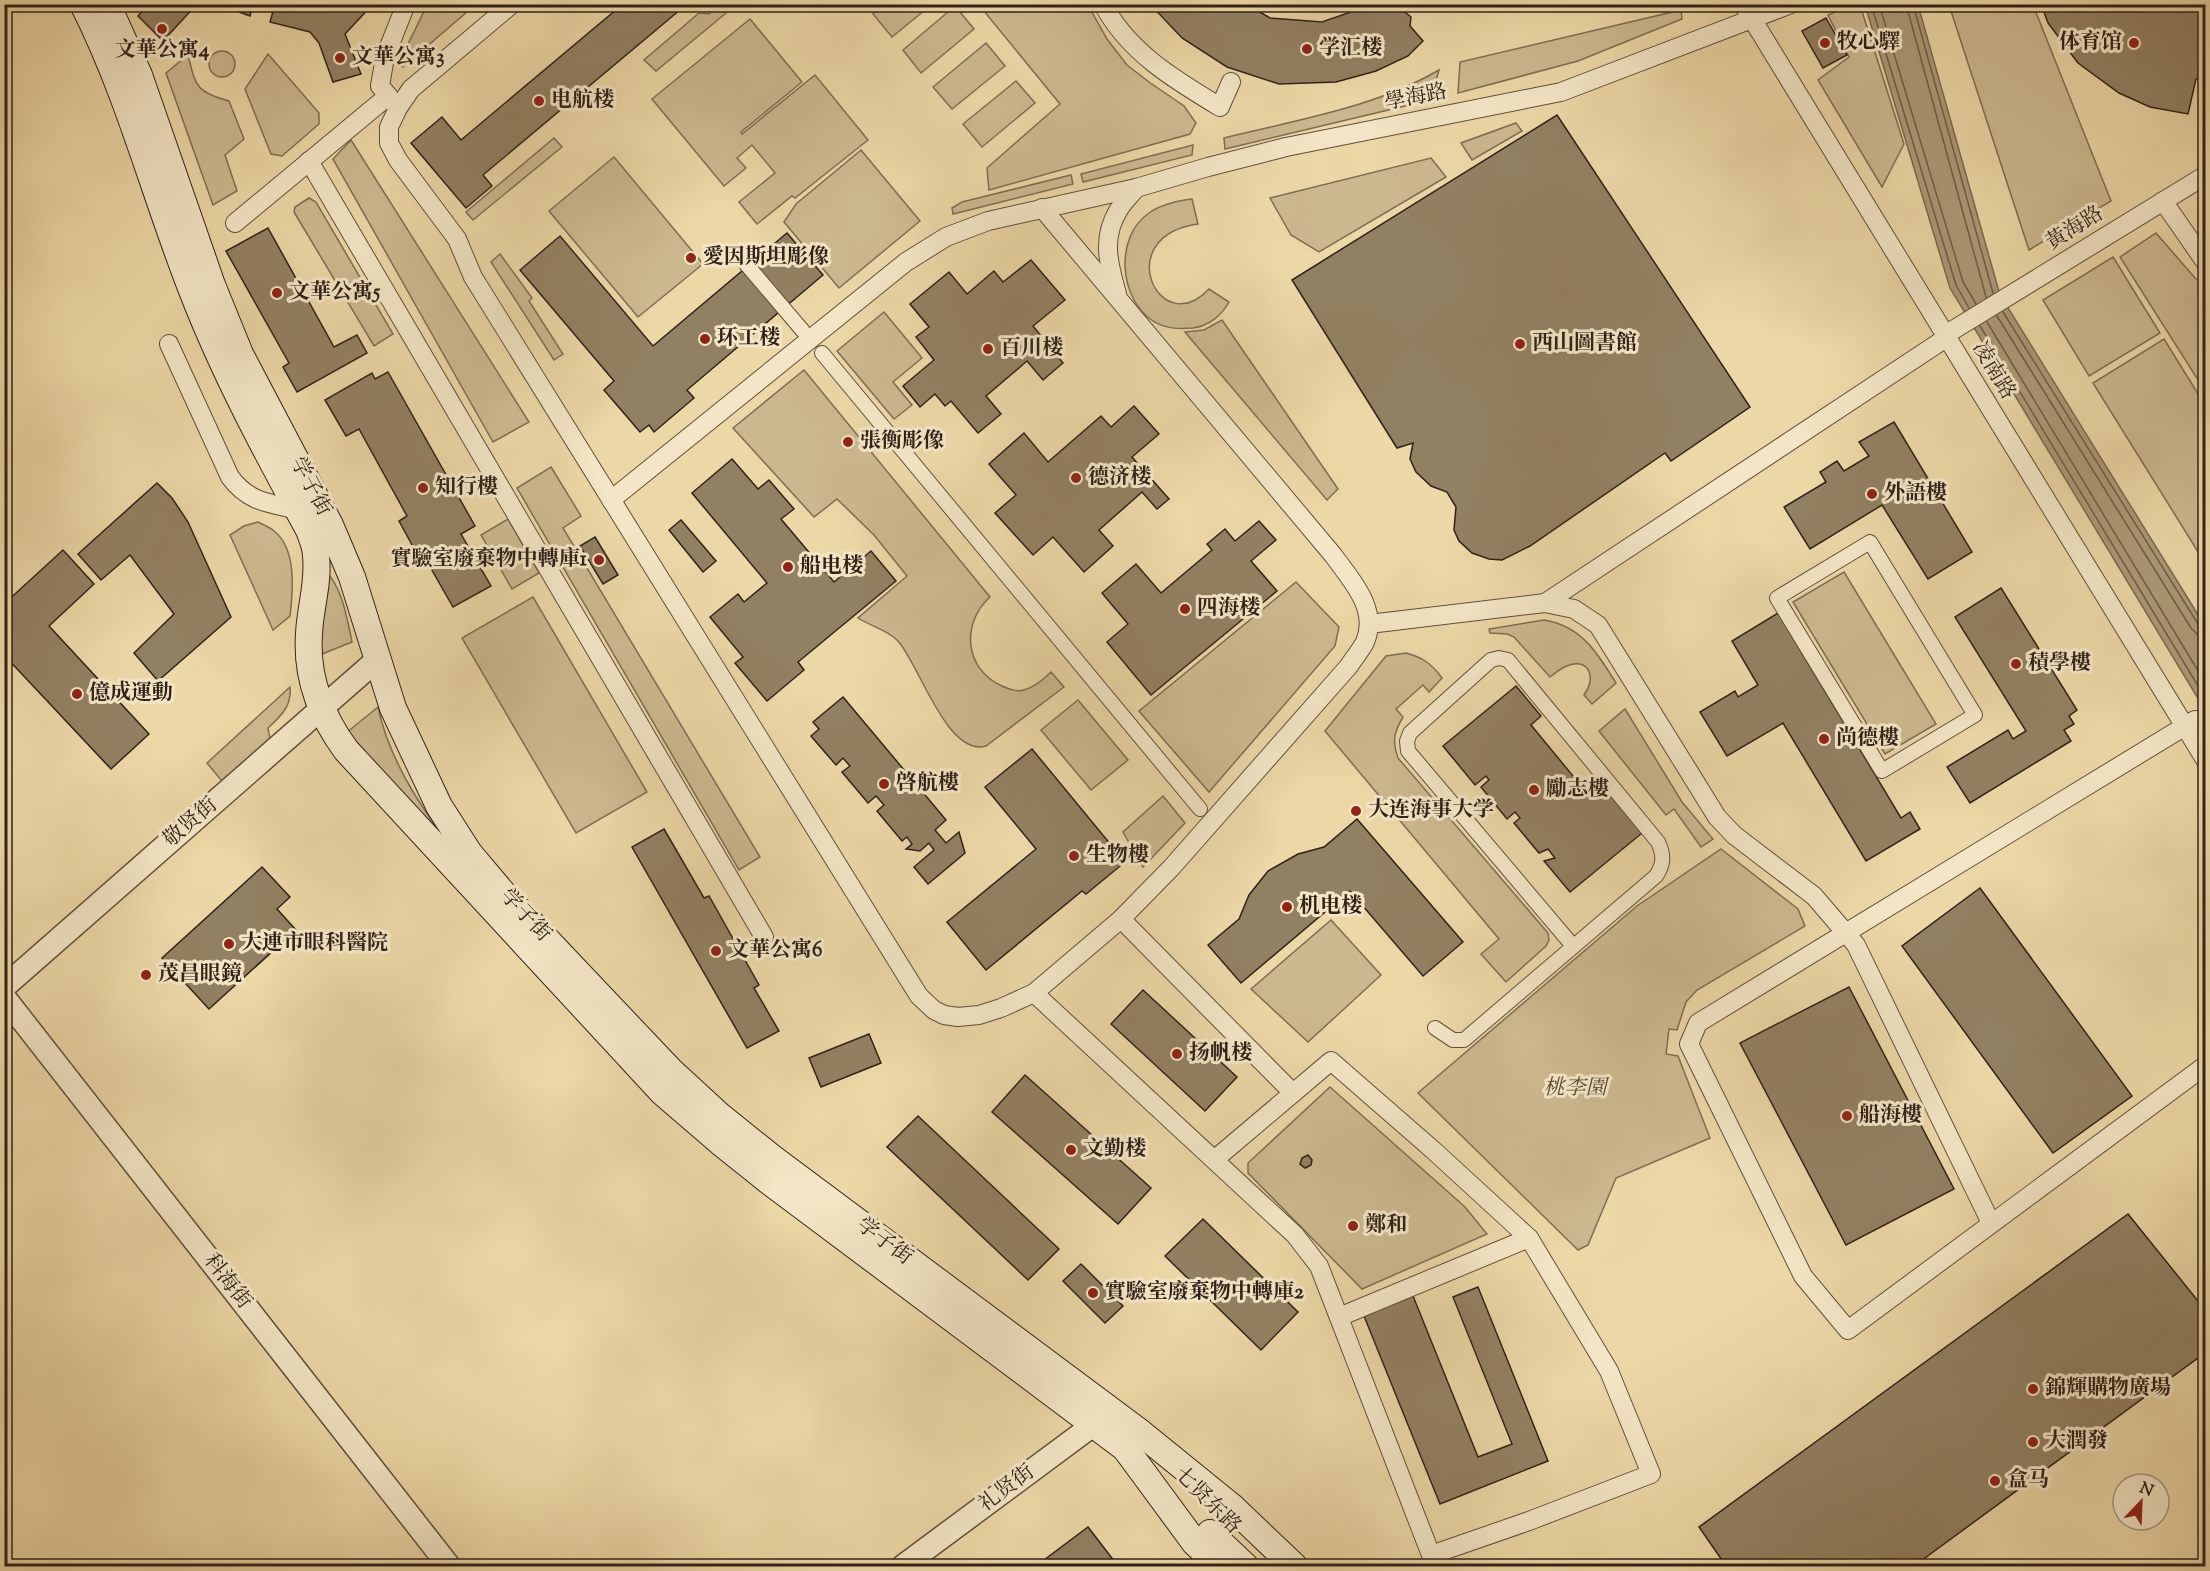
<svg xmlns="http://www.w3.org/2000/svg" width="2210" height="1571" font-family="'Sorts Mill Goudy','Noto Serif SC',serif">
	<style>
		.green { fill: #ccb88e; stroke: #7e6d54; stroke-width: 1.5 }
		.water { fill: #ac9976; stroke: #7a6951; stroke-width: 1.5 }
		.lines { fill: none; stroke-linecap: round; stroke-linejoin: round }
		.shore { stroke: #6e5e48; stroke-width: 1.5 }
		.building { fill: #928062; stroke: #302219; stroke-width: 1.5 }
		.pedestrian-casing { stroke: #5f4f3c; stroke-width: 16 }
		.minor-casing { stroke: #5f4f3c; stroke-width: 20 }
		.tertiary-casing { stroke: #5f4f3c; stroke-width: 25 }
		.secondary-casing { stroke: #302219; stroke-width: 28 }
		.pedestrian { stroke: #f3e5c5; stroke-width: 14 }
		.minor { stroke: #f3e5c5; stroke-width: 18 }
		.tertiary { stroke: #f3e5c5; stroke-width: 22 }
		.secondary { stroke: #f3e5c5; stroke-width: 26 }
		.poi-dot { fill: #8f2418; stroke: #f3e5c5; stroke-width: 2 }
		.labels { text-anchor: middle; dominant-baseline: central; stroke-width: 6; stroke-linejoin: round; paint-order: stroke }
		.poi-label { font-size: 21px; font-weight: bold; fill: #302219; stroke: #f3e5c5; text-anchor: start }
		.street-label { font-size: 21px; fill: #302219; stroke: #f3e5c5 }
		.park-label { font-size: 21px; font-style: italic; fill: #574836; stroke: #f3e5c5 }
	</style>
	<rect width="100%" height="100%" fill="#ecd7a6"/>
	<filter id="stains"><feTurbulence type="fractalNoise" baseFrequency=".00333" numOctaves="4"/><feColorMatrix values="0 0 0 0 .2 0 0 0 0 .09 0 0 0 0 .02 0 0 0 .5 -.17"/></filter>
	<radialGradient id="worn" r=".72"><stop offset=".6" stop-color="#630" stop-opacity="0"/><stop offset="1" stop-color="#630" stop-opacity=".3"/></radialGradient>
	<g class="green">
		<polygon points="427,5 475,5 403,67 399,63"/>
		<polygon points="720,5 728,5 731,9 656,71 644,60 699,13 709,14"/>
		<polygon points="885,5 885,4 931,5 892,37 873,14"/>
		<polygon points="979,5 1088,5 1107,39 1127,65 1149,82 1184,106 1196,123 1190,134 989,190 987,168 1060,104"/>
		<polygon points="1851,5 1860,5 1904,144 1882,187 1818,80 1849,57 1828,15"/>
		<polygon points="1949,5 2033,5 2111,201 2029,250"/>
		<polygon points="955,6 974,29 921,73 903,50"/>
		<polygon points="1681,10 1682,19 1578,61 1458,93 1460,62"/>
		<polygon points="750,19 802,82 741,132 742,134 815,75 868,140 795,198 792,196 757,224 739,202 775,173 752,145 737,158 746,168 724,186 652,99"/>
		<polygon points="986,43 1005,66 952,109 933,87"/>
		<circle cx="222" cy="64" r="13"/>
		<polygon points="268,54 319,113 319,124 282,156 271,154 245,89"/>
		<path d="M188,55C196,87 196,92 229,101L244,139L225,155L237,191L213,205L166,73Z"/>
		<path d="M1439,70L1430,100L1225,149L1224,138C1296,120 1374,108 1439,70Z"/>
		<polygon points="1016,81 1035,103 982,147 963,124"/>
		<polygon points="1516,123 1522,131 1472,160 1461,143"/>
		<polygon points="554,138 562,147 473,220 466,212"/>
		<polygon points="351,140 529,422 493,442 333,159"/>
		<polygon points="1193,145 1192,155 1083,182 1081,174"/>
		<polygon points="861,150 920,221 839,288 784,222 796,204"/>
		<polygon points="614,157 703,264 638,317 549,211"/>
		<polygon points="1431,158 1446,177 1319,252 1291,235 1270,198"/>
		<polygon points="1071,175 1073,184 953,214 952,208 962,202"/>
		<polygon points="309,198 316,202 393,334 374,346 294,212 295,207"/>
		<path d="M1192,199L1198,224C1110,236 1159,342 1209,289L1229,302C1222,315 1209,326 1193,328C1179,329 1165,329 1153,321C1119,299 1114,237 1149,213C1161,204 1177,201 1192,199Z"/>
		<polygon points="2156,233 2195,278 2205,285 2205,391 2120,257"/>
		<polygon points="500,254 532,298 529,301 563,354 554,360 491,262"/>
		<polygon points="2113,257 2160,333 2089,376 2043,300"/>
		<polygon points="884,312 922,358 893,382 912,405 894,419 837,351"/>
		<polygon points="1222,320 1338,489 1327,500 1185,332 1204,330"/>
		<polygon points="2164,339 2205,405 2205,563 2093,383"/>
		<path d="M804,370L990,597C961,623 964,669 1002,686C1009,689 1016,692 1024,690C1035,687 1043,680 1051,672L1064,687L986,746C947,757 919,664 898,641C888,630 870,626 858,618L907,576L874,535L837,499L814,517L733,428Z"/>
		<polygon points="551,467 581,516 563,528 760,857 739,870 517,488"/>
		<polygon points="508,519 539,573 512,589 481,535"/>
		<path d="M258,522C263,525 270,527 274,531C297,549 293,591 290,616L273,630L230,535L244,526Z"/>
		<path d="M324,569C342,586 347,618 352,642L317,656Z"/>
		<polygon points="1844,572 1936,724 1885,754 1793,602"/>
		<polygon points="1296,582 1339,627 1335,646 1209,792 1139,711"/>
		<polygon points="533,597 647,792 576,833 462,638"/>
		<path d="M1544,620C1582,626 1598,654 1616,683L1592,704L1584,695C1597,678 1589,657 1567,666C1561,668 1555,673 1550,677L1514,637L1507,634L1490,633L1489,629Z"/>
		<path d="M1406,653C1422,657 1432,664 1442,678L1429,692L1423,685L1396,709L1403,717C1394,732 1392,741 1398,758L1548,933L1549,940L1546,946L1506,982L1481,954L1499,939L1325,731L1386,656Z"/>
		<path d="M290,687C292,706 281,716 268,728L270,739L222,781L207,763Z"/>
		<polygon points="1078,700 1128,760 1091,790 1041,730"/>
		<path d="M378,707C390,765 427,816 462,862L346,733Z"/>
		<polygon points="1625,709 1682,802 1713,839 1701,847 1674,809 1666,815 1599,731"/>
		<polygon points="1163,796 1185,823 1143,867 1123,832"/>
		<polygon points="1721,849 1798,909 1805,926 1697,990 1686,1002 1677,1030 1669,1029 1666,1054 1678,1056 1710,1138 1616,1178 1588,1245 1578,1250 1418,1093 1637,906"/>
		<polygon points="1331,920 1381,975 1308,1042 1251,989"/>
		<polygon points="1330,1087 1465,1207 1487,1234 1362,1289 1248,1173 1248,1163"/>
	</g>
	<polygon class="water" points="1865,5 1918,5 2000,295 2205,626 2205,710 1950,288"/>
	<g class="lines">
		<g class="shore">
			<polyline points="1871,4 1956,285 1969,308"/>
			<polyline points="1879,4 1963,282 1976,304"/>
			<polyline points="1906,4 1986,297"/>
			<polyline points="1913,4 1993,293"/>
			<polyline points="2003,312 2198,624 2206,628"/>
			<polyline points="1997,316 2191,628 2197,634 2206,635"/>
			<polyline points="1987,322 2206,684"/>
			<polyline points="1980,326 2206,699"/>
		</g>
	</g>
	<g class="building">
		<polygon points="149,4 197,4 163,41 138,16"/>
		<polygon points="217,4 253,4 250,16"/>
		<polygon points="275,4 373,4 345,34 361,74 333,82 319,43 310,32 270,22"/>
		<polygon points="623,4 687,4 483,175 492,186 466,208 411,143 442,117 461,140"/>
		<polygon points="1150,4 1246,4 1270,18 1322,22 1374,4 1395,4 1411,17 1410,26 1423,41 1408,56 1376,71 1336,82 1279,84 1227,67 1182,38"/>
		<polygon points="2041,4 2206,4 2206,79 2196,79 2188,114 2150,107 2119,93 2078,63 2048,23"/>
		<polygon points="1826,18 1847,55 1823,68 1802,31"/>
		<polygon points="1557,115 1750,407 1671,461 1665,453 1530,546 1502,560 1489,559 1472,553 1459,541 1454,530 1456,507 1447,492 1431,486 1416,472 1410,459 1413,443 1397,448 1292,280"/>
		<polygon points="268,228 334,347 357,335 367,353 297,392 283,367 289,363 226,251"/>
		<polygon points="787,233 823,275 687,390 694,398 654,432 649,425 640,432 604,390 614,381 520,270 560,236 653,346"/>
		<polygon points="1031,260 1065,300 1033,326 1063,363 1043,380 1027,361 986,396 1001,414 978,433 951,401 945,406 935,394 920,407 903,386 934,360 916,337 929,327 910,304 949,272 967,294 994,271 1003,282"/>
		<polygon points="388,372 475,526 461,534 491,586 453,607 421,551 417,554 399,521 407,516 359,429 346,436 325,400 372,373 375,379"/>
		<polygon points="1134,406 1159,434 1132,457 1169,499 1157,509 1142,492 1099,530 1113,546 1084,572 1053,537 1033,555 995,513 1016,495 989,464 1024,433 1048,462 1101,416 1111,427"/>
		<polygon points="1894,422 1972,552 1928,579 1882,505 1810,549 1784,507 1826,482 1820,472 1837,461 1844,471 1869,456 1859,442"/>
		<polygon points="732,459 758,489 769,480 794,509 781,519 834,582 871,551 896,581 798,662 804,670 767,701 735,663 743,657 710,617 738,594 744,602 767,583 692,493"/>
		<polygon points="157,483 172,498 188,522 231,617 158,681 134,653 174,614 130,555 101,580 78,554"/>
		<polygon points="681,520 716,561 703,572 669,530"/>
		<polygon points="1259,521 1276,540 1251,561 1277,591 1151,695 1107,642 1128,624 1102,593 1136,564 1161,593 1212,550 1207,544 1225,529 1235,541"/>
		<polygon points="595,537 618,575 603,584 580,546"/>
		<polygon points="63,550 94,584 49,626 149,734 111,769 4,655 4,604"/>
		<polygon points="2001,588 2077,710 2069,716 2074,724 2064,730 2071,741 1970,803 1947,767 2008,730 2013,739 2026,731 1955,617"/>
		<polygon points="1778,613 1901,818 1910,812 1920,829 1866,861 1783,723 1727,756 1700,712 1735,691 1738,697 1758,685 1732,641"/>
		<polygon points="1516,686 1541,716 1531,725 1587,793 1600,783 1620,807 1626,803 1647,829 1570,892 1544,861 1555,858 1548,849 1539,853 1514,823 1520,818 1515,812 1507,819 1481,787 1489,780 1486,776 1475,785 1443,746"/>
		<polygon points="843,697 946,820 935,830 946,843 959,832 965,853 928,884 914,867 934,850 929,843 920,851 906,849 912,844 907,837 902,841 877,811 884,805 876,796 868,803 842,772 850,766 843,758 836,765 811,736 819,729 813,722"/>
		<polygon points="1032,749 1125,862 1086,894 1082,891 986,970 947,922 1036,849 985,787"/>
		<polygon points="1357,819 1463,942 1423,976 1350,891 1241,983 1208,945 1239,919 1249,895 1268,871 1298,854 1324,847"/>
		<polygon points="664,829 704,898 709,896 759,985 754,988 779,1031 747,1048 632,847"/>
		<polygon points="262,867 290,897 277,909 296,930 209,1009 162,958"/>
		<polygon points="1980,888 2132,1096 2053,1153 1902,946"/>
		<polygon points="1849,987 1954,1189 1846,1245 1740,1043"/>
		<polygon points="1143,990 1237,1077 1205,1111 1111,1024"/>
		<polygon points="869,1034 881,1063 821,1087 809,1058"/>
		<polygon points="1025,1075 1151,1188 1118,1224 992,1112"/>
		<polygon points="918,1116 1059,1249 1028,1280 887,1147"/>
		<polygon points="1308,1155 1312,1160 1311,1165 1305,1168 1300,1164 1302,1158"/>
		<polygon points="2128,1214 2206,1311 2206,1352 1914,1566 1726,1566 1699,1527"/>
		<polygon points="1203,1219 1298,1312 1261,1350 1165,1256"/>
		<polygon points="1081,1264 1123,1306 1105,1323 1063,1281"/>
		<polygon points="1478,1287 1548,1461 1440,1504 1364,1316 1413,1296 1478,1457 1512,1444 1453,1297"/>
		<polygon points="1088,1527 1118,1566 1036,1566"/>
	</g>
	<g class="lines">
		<g class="pedestrian-casing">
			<g id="pedestrian">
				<polyline points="746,264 803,331"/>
				<polyline points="822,353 1200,809"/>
				<polygon points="1870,542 1975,715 1882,771 1777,598"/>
				<path d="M1435,1028L1453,1040H1464L1656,876C1664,864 1664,855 1658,842L1508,660L1499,658L1491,660L1410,733L1407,741L1408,751L1573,946"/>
			</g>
		</g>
		<g class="minor-casing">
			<g id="minor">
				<path d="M512,4L411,89L398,108L389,127V143L398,160L457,239L473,277L919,996L934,1010L944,1015L958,1017L979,1015L1001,1008L1034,993L1121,919L1171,868L1349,666C1354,658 1361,650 1365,642C1379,609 1351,580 1333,555L1042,208"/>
				<path d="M1103,4C1128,52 1175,80 1220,107L1231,82"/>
				<polyline points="1743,4 2206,761"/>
				<polyline points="395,104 380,86 385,57 406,4"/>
				<polyline points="309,161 764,937"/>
				<polyline points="2163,201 2206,263"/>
				<polyline points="235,223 388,96"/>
				<path d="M1117,294C1109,265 1101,239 1118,211C1122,203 1130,196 1136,188"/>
				<polyline points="1945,335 2206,175"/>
				<path d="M169,344L230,477C249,503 270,503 299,510"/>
				<polyline points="611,500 906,262 946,237 988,221 1136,188 1208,167 1286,147 1561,92 1791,4"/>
				<polyline points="1545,603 1946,338"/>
				<polyline points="1369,624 1545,603 1574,609 1598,625 1717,817 1734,835 1814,896 1856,945 1991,1223"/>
				<polyline points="2195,720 1698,1023 1689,1044 1803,1276 1848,1330 2206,1065"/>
				<polyline points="1121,919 1293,1093"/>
				<polyline points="1034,993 1295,1235 1319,1266 1431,1555 1529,1521 1651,1474 1609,1371 1529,1238 1433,1150 1331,1061 1214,1160"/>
				<polyline points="1339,1317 1529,1238"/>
			</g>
		</g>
		<g class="tertiary-casing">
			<g id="tertiary">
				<polyline points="4,987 378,659"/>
				<polyline points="4,997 449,1566"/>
				<polyline points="903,1566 1108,1414"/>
			</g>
		</g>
		<g class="secondary-casing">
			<g id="secondary">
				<path d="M83,4C130,97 155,197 193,293C225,375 267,453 309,530C312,538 316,547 316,556C319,583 310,608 309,634C306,677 321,716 346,750L663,1093L720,1142L770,1182L1125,1448L1195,1543L1220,1566"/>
				<polyline points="107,4 139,75 212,285 240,354 330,525 352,577 393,708 439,806 469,853 507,898 670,1070 720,1116 771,1157 1141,1433 1231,1506 1294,1566"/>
				<polyline points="1210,1533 1245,1566"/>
			</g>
		</g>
		<use href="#pedestrian" class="pedestrian"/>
		<use href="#minor" class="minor"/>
		<use href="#tertiary" class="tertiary"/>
		<use href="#secondary" class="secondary"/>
	</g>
	<g class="poi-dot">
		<circle cx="162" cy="29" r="6"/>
		<circle cx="1825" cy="43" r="6"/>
		<circle cx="2134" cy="43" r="6"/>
		<circle cx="1307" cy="49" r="6"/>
		<circle cx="340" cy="58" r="6"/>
		<circle cx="539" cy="101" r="6"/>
		<circle cx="691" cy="258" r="6"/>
		<circle cx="277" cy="293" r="6"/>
		<circle cx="705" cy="339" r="6"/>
		<circle cx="1520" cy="344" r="6"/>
		<circle cx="988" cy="349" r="6"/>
		<circle cx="848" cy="442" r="6"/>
		<circle cx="1076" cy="478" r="6"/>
		<circle cx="423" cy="488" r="6"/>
		<circle cx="1872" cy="494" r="6"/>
		<circle cx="599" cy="560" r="6"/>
		<circle cx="788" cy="567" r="6"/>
		<circle cx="1185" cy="609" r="6"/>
		<circle cx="2016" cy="664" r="6"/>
		<circle cx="77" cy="694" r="6"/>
		<circle cx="1824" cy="739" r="6"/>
		<circle cx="884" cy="784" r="6"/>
		<circle cx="1534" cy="790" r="6"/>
		<circle cx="1356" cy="811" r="6"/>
		<circle cx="1074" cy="856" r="6"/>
		<circle cx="1287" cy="907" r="6"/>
		<circle cx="229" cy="944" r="6"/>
		<circle cx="716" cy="951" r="6"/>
		<circle cx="146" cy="975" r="6"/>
		<circle cx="1177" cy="1054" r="6"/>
		<circle cx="1847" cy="1116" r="6"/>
		<circle cx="1071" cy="1150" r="6"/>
		<circle cx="1353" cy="1226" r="6"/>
		<circle cx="1093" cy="1293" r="6"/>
		<circle cx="2033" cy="1389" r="6"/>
		<circle cx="2033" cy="1442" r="6"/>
		<circle cx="1995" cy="1481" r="6"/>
	</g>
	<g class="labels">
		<g class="poi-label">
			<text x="1837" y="43">牧心驛</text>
			<text x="2122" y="43" text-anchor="end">体育馆</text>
			<text x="1319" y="49">学汇楼</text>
			<text x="162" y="51" text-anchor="middle">文華公寓4</text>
			<text x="352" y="58">文華公寓3</text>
			<text x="551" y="101">电航楼</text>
			<text x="703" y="258">愛因斯坦彫像</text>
			<text x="289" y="293">文華公寓5</text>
			<text x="717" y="339">环工楼</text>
			<text x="1532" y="344">西山圖書館</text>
			<text x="1000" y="349">百川楼</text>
			<text x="860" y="442">張衡彫像</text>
			<text x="1088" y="478">德济楼</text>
			<text x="435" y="488">知行樓</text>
			<text x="1884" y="494">外語樓</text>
			<text x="587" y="560" text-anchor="end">實驗室廢棄物中轉庫1</text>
			<text x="800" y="567">船电楼</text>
			<text x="1197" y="609">四海楼</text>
			<text x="2028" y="664">積學樓</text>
			<text x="89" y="694">億成運動</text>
			<text x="1836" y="739">尚德樓</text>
			<text x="896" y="784">啓航樓</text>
			<text x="1546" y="790">勵志樓</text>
			<text x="1368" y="811">大连海事大学</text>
			<text x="1086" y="856">生物樓</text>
			<text x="1299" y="907">机电楼</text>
			<text x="241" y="944">大連市眼科醫院</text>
			<text x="728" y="951">文華公寓6</text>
			<text x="158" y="975">茂昌眼鏡</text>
			<text x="1189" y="1054">扬帆楼</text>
			<text x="1859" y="1116">船海樓</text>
			<text x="1083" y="1150">文勤楼</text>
			<text x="1365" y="1226">鄭和</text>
			<text x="1105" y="1293">實驗室廢棄物中轉庫2</text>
			<text x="2045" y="1389">錦輝購物廣場</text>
			<text x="2045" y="1442">大潤發</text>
			<text x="2007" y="1481">盒马</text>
		</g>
		<g class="street-label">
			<text transform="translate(1416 98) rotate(-11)">學海路</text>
			<text transform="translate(2075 229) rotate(-32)">黃海路</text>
			<text transform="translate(1993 371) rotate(59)">凌南路</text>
			<text transform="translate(310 487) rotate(62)">学子街</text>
			<text transform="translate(191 823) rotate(-41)">敬贤街</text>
			<text transform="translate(525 916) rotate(47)">学子街</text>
			<text transform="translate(884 1242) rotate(37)">学子街</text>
			<text transform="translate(227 1282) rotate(52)">科海街</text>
			<text transform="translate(1007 1489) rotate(-37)">礼贤街</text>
			<text transform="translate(1207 1501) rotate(45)">七贤东路</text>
		</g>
		<g class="park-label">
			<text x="1575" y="1089">桃李園</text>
		</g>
	</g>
	<rect width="2210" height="1571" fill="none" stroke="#ecd7a6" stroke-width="24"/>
	<rect x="6" y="6" width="2198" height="1559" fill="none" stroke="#302219" stroke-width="3"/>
	<rect x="12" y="12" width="2186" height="1547" fill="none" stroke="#302219" stroke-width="1.5"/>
	<g transform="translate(2141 1502) rotate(23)"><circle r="28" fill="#f3e5c5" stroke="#a59780" stroke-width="1.5"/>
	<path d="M0-4.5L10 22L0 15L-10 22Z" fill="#8f2418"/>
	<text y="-9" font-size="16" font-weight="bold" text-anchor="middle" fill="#302219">N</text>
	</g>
	<rect width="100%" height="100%" filter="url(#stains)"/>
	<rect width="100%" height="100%" fill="url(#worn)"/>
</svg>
